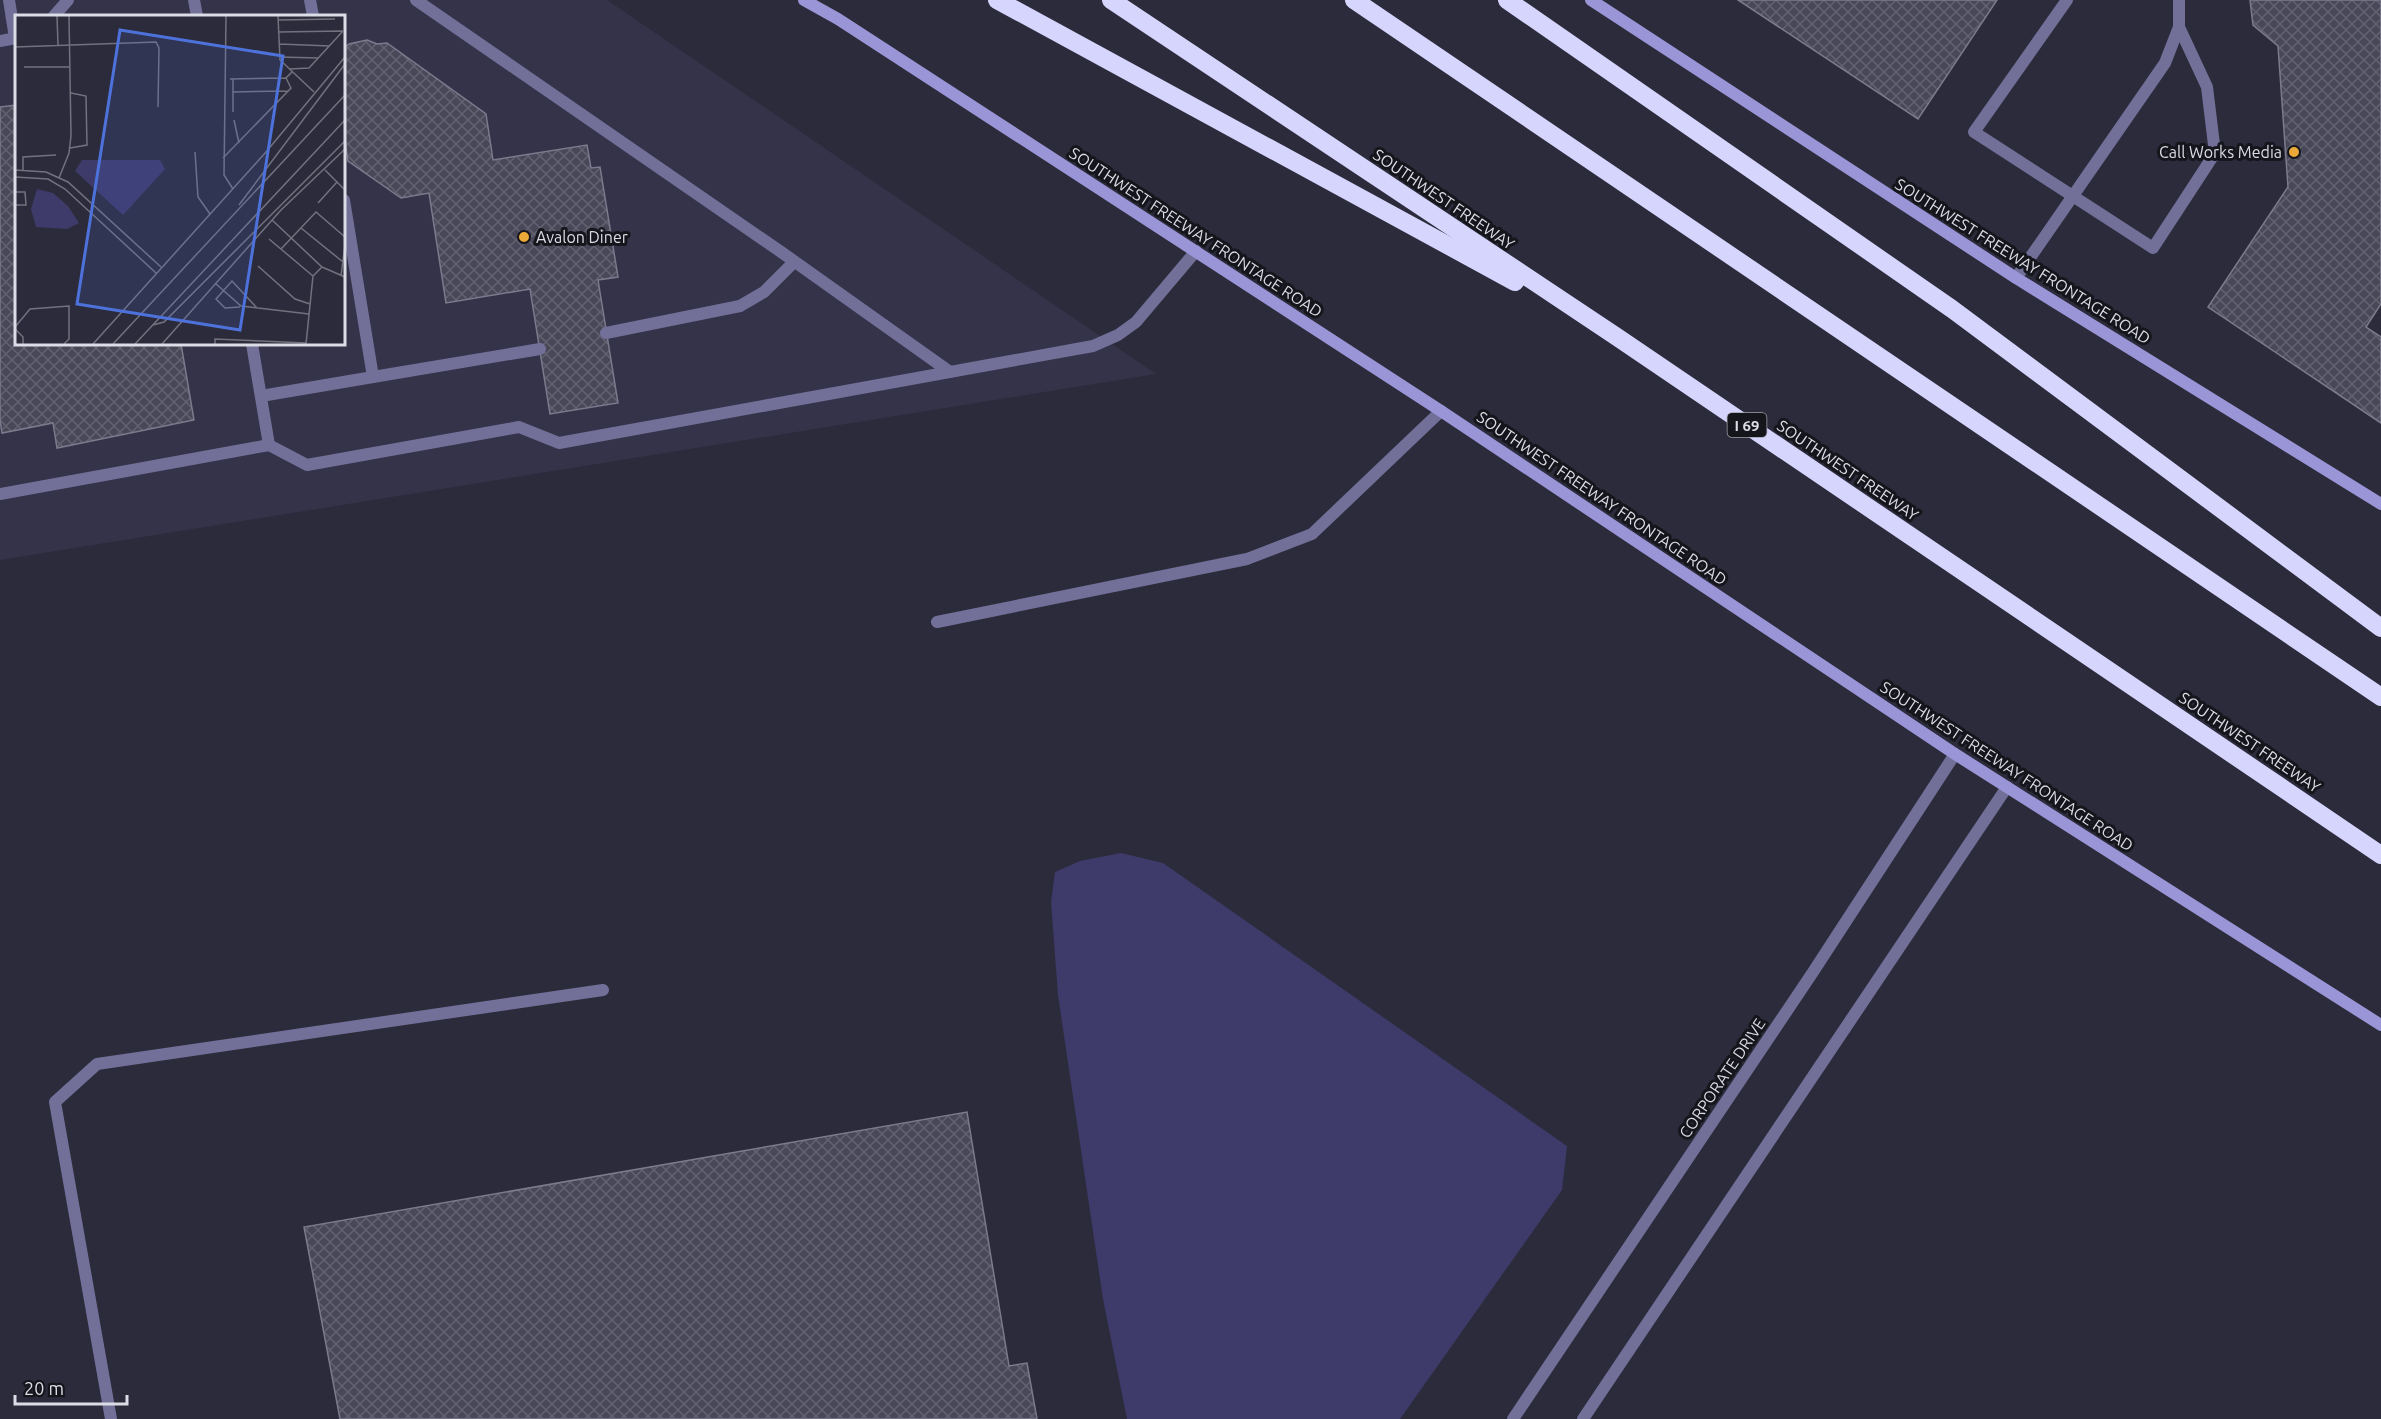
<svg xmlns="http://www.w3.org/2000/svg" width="2381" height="1419" font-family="Ubuntu,sans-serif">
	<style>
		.built { fill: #343349; fill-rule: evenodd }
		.water { fill: #3e3a69 }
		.building { fill: url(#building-cross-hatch); stroke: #7b7b8d; stroke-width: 1.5 }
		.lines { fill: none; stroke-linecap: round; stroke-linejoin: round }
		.service { stroke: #727099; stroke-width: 12 }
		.minor { stroke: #727099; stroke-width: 12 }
		.tertiary { stroke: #727099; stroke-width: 12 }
		.secondary { stroke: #9995d6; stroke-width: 12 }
		.motorway { stroke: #d6d5fd; stroke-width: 18 }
		.poi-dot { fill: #eba939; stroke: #15151c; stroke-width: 2 }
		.labels { text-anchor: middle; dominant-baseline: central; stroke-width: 6; stroke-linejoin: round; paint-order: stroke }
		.shield { fill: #15151c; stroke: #a0a0a9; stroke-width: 1.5 }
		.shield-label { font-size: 15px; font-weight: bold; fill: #dcdce6 }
		.poi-label { font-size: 16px; fill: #dcdce6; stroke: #15151c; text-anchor: end }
		.street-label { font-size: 16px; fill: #dcdce6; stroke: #15151c }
		.inset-road { fill: none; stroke: #72727f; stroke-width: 1.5 }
		.view { fill: #4d72dc; fill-opacity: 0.15; stroke: #4d72dc; stroke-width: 3 }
		.inset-edge { fill: none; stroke: #dcdce6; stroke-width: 3 }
	</style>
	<defs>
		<pattern id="building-cross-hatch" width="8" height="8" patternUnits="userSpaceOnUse" patternTransform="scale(1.5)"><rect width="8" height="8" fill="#484859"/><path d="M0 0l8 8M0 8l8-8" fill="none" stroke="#626271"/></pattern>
	</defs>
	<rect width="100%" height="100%" fill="#2c2b3b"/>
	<path class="built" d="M0,0H607L1156,374L0,560ZM16,16H344V344H16Z"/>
	<polygon class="water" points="1121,853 1163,863 1567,1146 1562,1190 1400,1419 1127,1419 1103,1299 1058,995 1051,902 1055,872 1080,861"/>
	<g class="building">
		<polygon points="1738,0 1997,0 1918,119"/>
		<polygon points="2250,0 2381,0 2381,304 2366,327 2381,337 2381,423 2208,307 2288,187 2278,46 2253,25"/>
		<polygon points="367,40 377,44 387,43 486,114 493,160 587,145 591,168 600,167 618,277 598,280 618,403 550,414 530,289 446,303 429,193 401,198 348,161 344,134 344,48 349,44"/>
		<polygon points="16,105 16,344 181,344 194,420 57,448 53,423 2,433 0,420 0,107"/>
		<polygon points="967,1112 1009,1366 1027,1363 1037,1419 340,1419 304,1227"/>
	</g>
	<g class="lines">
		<g class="service">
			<polyline points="9,0 15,38"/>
			<polyline points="194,0 197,16"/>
			<polyline points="310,0 313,16"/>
			<polyline points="416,0 784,254 950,372"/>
			<polyline points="2067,0 1974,132 2153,248 2215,153 2207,87 2179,27"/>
			<polyline points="54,16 68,0"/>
			<polyline points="0,41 16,38"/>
			<polyline points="2016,278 2165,63 2179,27 2179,0"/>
			<polyline points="606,333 740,306 764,292 794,262"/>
			<polyline points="252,344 269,445"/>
			<polyline points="373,377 540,349"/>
			<polyline points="261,396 373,377 344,200"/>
			<polyline points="0,494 269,445 307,465 519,427 559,443 1093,346 1118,335 1136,322 1196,251"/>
			<polyline points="111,1419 55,1102 97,1064 603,990"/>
		</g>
		<polyline class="minor" points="937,622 1247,559 1312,534 1441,411"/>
		<g class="tertiary">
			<polyline points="1513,1419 1813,972 1955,754"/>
			<polyline points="1583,1419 2007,787"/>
		</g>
		<g class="secondary">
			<polyline points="804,0 838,19 1441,411 1955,754 2381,1025"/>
			<polyline points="1591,0 2016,278 2381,504"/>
		</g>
		<g class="motorway">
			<polyline points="997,0 1515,282"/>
			<polyline points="1111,0 1617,337 2381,855"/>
			<polyline points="1354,0 2381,697"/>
			<polyline points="1507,0 1952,309 2381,628"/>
		</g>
	</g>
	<g class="poi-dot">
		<circle cx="2294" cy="152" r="6"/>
		<circle cx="524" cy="237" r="6"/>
	</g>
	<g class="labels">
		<rect class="shield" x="1727.5" y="413" width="39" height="24" rx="4.5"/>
		<g class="shield-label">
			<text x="1747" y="425">I 69</text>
		</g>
		<g class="poi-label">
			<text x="2282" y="152">Call Works Media</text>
			<text x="536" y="237" text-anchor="start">Avalon Diner</text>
		</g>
		<g class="street-label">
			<text transform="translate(1444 199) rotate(34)">SOUTHWEST FREEWAY</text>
			<text transform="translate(1196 232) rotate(33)">SOUTHWEST FREEWAY FRONTAGE ROAD</text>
			<text transform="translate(2023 261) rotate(32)">SOUTHWEST FREEWAY FRONTAGE ROAD</text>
			<text transform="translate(1848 470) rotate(34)">SOUTHWEST FREEWAY</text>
			<text transform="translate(1602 498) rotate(34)">SOUTHWEST FREEWAY FRONTAGE ROAD</text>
			<text transform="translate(2250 742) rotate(34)">SOUTHWEST FREEWAY</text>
			<text transform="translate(2007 766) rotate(33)">SOUTHWEST FREEWAY FRONTAGE ROAD</text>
			<text transform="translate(1722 1078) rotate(-56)">CORPORATE DRIVE</text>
		</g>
	</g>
	<g transform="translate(15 15)">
		<rect width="330" height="330" fill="#2c2b3b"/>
		<path d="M67,145H145L150,154L108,200L60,156ZM22,174L38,178L53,191L64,208L52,214L21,212L16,194Z" fill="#3e3a69"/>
		<path class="inset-road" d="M42,1L43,30M211,1L209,160L218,174M263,1L265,45L299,77M263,5L320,4M263,17L328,16M264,29L315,31M0,32L141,27L144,33L143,92M264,42L304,43M9,52H55M274,54L294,53L328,16M215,64L271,63M218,64V77L273,76M218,77V97M219,105L224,128M55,133L72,130L71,81L56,78M180,137L183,182L195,199M208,143L276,73L271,63L277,57M0,155L31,157L53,167L146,252M8,155V142L41,140M310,155L330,175M0,162L33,164L50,174L141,258M44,163L54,138L56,121L54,1M0,177H10L11,190H0M303,188L322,167M224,190L330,49M257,205L307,252L330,262M286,213L328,247M254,224L298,261M266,234L301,197L330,222M243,251L280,284L295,289M326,261L330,230M200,268L226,291L294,299M225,292L210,293L201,284L217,266L242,293M138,310L149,307L330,126M0,312L15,294L54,291V324L49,329M0,314L8,322V329M78,329L251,137L330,42M98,329L330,80M120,329L330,105M147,329L266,195L330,134M200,329V324L291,328M291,329L298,261L307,252"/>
		<path class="view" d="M105,15L268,41L225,315L62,289Z"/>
		<rect width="330" height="330" class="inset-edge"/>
	</g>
	<path d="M15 1395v9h112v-9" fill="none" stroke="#dcdce6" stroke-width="3"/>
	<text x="24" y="1395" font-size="18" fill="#dcdce6" stroke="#15151c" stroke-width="4.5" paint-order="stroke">20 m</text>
</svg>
